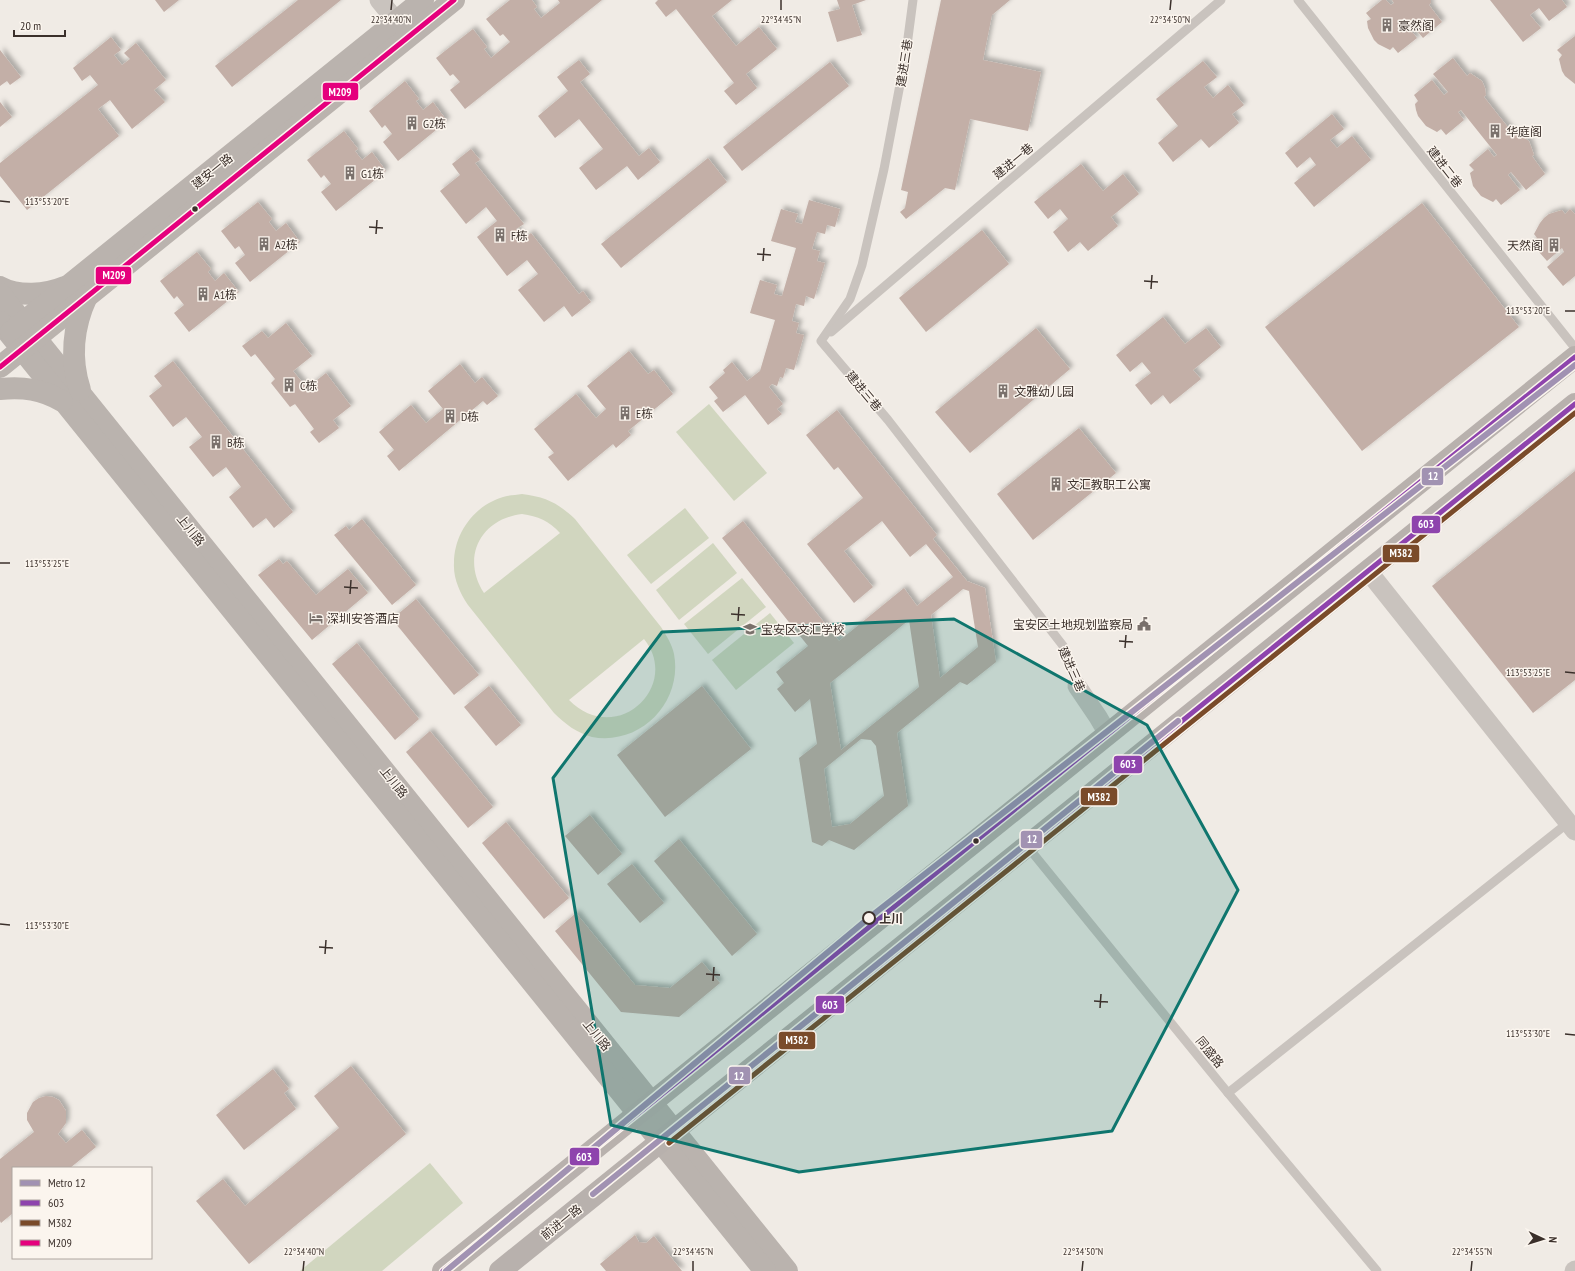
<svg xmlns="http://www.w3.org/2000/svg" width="1575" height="1271" font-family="'PT Sans Narrow','Noto Sans SC',sans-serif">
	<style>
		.green { fill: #d1d6bf; fill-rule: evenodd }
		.building { fill: #c3afa7; fill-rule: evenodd; filter: url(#shadow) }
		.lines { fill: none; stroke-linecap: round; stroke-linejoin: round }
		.service { stroke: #c9c3be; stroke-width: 9 }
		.minor { stroke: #c9c3be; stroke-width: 19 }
		.secondary { stroke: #bab3ae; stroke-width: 22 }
		.primary { stroke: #b8b1ad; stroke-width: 22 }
		.bus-1-casing { stroke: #fbf5ee; stroke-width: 8 }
		.bus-2-casing { stroke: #fbf5ee; stroke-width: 8 }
		.bus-3-casing { stroke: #fbf5ee; stroke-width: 8 }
		.bus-1 { stroke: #8e44ad; stroke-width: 5 }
		.bus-2 { stroke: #7a4b2a; stroke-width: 5 }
		.bus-3 { stroke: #e5007d; stroke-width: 5 }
		.metro-1-casing { stroke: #fbf5ee; stroke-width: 9 }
		.metro-1 { stroke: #a192b2; stroke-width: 6 }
		.marked { fill: #0f766e; fill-opacity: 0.2; stroke: #0f766e; stroke-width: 3; stroke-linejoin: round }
		.ticks { fill: none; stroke: #3b302b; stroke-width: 1.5 }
		.bus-dot { fill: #3b302b; stroke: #fbf5ee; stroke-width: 1.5 }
		.stop-dot { fill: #fbf5ee; stroke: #3b302b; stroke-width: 2 }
		.labels { text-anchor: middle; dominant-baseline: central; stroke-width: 3; stroke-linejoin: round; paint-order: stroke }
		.poi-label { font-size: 12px; fill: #3b302b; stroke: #fbf5ee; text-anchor: start }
		.street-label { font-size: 12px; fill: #3b302b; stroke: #fbf5ee }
		.stop-label { font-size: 12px; font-weight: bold; fill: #3b302b; stroke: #fbf5ee; text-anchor: start }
		.ticks-label { font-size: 10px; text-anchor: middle; fill: #3b302b; stroke: #fbf5ee; stroke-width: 3; stroke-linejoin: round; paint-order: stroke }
		.line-badge { stroke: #fbf5ee; stroke-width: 1.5 }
		.badge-label { font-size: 11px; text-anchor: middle; font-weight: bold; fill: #fff }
	</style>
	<defs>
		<filter id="shadow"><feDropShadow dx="3.5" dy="-3.5" stdDeviation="2" flood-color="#0004"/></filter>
	</defs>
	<rect width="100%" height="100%" fill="#f0ebe5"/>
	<g class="green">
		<polygon points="709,404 767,473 734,501 676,432"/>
		<path d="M522,494C546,497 558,503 575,519L661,627C666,635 672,644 674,654C683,702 641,746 592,737C577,733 565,724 554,713L468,605C460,593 453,578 454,563C454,532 476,503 507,496C512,495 517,495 522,494ZM522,514C538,516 549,521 560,533L484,593C461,558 480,519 522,514ZM644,639C682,686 616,748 569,700Z"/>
		<polygon points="685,508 709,538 651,584 627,555"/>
		<polygon points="713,543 737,573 679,620 656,590"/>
		<polygon points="742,578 766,607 708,654 684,624"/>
		<polygon points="770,613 794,643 736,690 712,660"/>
		<polygon points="430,1163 463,1203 382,1271 300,1271"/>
	</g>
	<g class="building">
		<polygon points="155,0 179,0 164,12"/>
		<polygon points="298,0 341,0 232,87 215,66"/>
		<polygon points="510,0 532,0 537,7 534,9 541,18 560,3 558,0 602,0 465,109 450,90 460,82 453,74 450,76 436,58 473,29 487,47 484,49 491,58 510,42 503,34 500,36 486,19"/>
		<polygon points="658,0 732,0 712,16 736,46 759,27 777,49 746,74 757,88 736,105 724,91 734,83 676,9 666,17 655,3"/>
		<polygon points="837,0 866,0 852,5 862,35 837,42 828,12 840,9"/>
		<polygon points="941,0 1010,0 992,15 983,60 1041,72 1028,131 970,119 955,190 945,188 906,219 900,212 905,208 908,192 901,190"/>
		<polygon points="1382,0 1386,0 1391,5 1394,3 1392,0 1431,0 1431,3 1429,5 1442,22 1423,38 1408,20 1405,23 1417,38 1398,53 1393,47 1390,50 1378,44 1374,40 1368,28 1367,21 1371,19 1366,13"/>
		<polygon points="1490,0 1562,0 1567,7 1549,21 1539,8 1530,15 1541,28 1523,42"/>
		<polygon points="1575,36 1575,84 1565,76 1562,71 1559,59 1562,55 1557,50"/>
		<polygon points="111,37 121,50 114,55 122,65 130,59 124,53 136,43 166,80 154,90 165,102 132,129 110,100 98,109 119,136 27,210 0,176 0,163 98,85 90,75 82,81 73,68"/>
		<polygon points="0,50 21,77 10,85 7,81 0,86"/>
		<polygon points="1453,58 1467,76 1470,73 1482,81 1485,88 1486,95 1484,97 1514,135 1517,133 1529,141 1534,155 1532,156 1545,174 1526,190 1511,172 1508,175 1520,190 1501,205 1496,199 1493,202 1481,196 1473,186 1470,173 1474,170 1469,165 1488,149 1494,157 1497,155 1461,110 1458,112 1464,120 1446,135 1441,129 1437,132 1426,126 1418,116 1416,110 1415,104 1418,101 1414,95 1432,80 1444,95 1448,92 1433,74"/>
		<polygon points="579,60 590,74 580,82 639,156 649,148 660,162 638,180 627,166 596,190 579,168 603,149 579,119 555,138 538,116 568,91 557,77"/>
		<polygon points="1203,61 1217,77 1204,87 1213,98 1228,85 1244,105 1232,114 1239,123 1209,148 1201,139 1173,162 1158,143 1178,126 1156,99"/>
		<polygon points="830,62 849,86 742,171 723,147"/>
		<polygon points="405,81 419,99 416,101 423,110 433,102 447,121 398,161 383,142 392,134 385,125 382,128 369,111"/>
		<polygon points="0,102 12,117 0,127"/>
		<polygon points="1332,114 1344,129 1330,140 1337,148 1352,136 1371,160 1314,207 1294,183 1316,165 1310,157 1297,168 1285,153"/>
		<polygon points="344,131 358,149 355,151 362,160 372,152 386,171 336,211 321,192 331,184 324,175 321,178 307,160"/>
		<polygon points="471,149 480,160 475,163 524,224 516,229 524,239 531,233 579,294 583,291 591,302 572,317 564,306 544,322 518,290 538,274 527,260 507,276 477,237 497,221 486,207 466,224 440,191 460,175 452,164"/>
		<polygon points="708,158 727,182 621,268 601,244"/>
		<polygon points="1081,164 1103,191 1123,174 1139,194 1111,217 1118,226 1088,251 1080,242 1068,252 1053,232 1068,219 1060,209 1048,219 1034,202"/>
		<polygon points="809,200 840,209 835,227 827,225 825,234 817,232 812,249 820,251 817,261 825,263 814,299 806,296 804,306 796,304 792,321 799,323 796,333 804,335 794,370 786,368 783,378 780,377 777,386 772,384 769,387 783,404 777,409 782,414 768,425 745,395 723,412 714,401 718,398 709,387 725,373 723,370 732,362 747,381 760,371 775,320 750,313 760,280 777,285 774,294 782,296 796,248 771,241 781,209 798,214 795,222 802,224"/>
		<polygon points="258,202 272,219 269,222 276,231 286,223 300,242 250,282 235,263 245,255 239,246 235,249 221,231"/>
		<polygon points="1422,203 1519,327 1362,451 1265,327"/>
		<polygon points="1570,209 1575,214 1575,276 1563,286 1547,267 1564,252 1562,248 1547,261 1531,243 1537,238 1534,234 1540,223 1544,218 1549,214 1562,210 1565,214"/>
		<polygon points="982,230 1009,264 926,332 899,298"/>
		<polygon points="197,252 211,269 208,272 215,281 224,273 239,292 189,332 174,313 184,305 177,296 174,299 160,281"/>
		<polygon points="1163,317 1185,344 1206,328 1221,347 1193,370 1201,379 1170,404 1163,395 1151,405 1135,385 1151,373 1142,362 1130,372 1116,355"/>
		<polygon points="286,323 312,356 293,371 307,388 326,373 351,406 333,420 339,428 319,443 310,432 314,429 295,404 290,407 271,383 275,379 255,354 251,357 242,346 262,331 268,338"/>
		<polygon points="1036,328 1070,369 970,453 935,412"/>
		<polygon points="629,351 648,374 654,370 673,394 628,431 631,435 616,448 613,444 568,481 548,457 554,453 534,429 576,394 596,418 606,409 587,386"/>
		<polygon points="173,361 293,512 274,528 266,518 253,528 229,497 241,487 226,467 213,477 189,447 202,437 186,417 173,427 149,396 162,386 154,376"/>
		<polygon points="460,364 475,383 482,377 498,396 487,405 483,401 399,471 387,456 394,450 379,432 411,405 426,423 443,409 428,391"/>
		<path d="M837,410L937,535L933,539L967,581L985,588L996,662L967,685L960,682L897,733L908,806L854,850L829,840L822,846L812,842L799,758L817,744L810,699L795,712L777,689L784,683L776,672L808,646L722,538L743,521L839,641L904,588L917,606L953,577L926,544L910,557L882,521L844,551L873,587L854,603L807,544L863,498L838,467L834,470L806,435ZM963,589L969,591L978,647L940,678L931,615ZM909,620L919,687L841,750L830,683ZM861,739L871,740L876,746L884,796L850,824L832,827L824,769Z"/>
		<polygon points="1079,428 1116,473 1033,540 997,494"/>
		<polygon points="1575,471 1575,680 1533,713 1432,586"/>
		<polygon points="362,519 416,585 392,605 334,535 346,526 349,530"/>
		<polygon points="279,559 283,564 287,561 316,595 348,569 368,593 312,640 258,575"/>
		<polygon points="416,599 479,675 454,695 392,619"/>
		<polygon points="357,643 419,719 395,740 332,664"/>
		<polygon points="489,686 521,725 496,746 464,707"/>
		<polygon points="702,686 751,749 665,817 617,755"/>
		<polygon points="430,731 493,807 468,828 406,752"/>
		<polygon points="590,815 622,854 598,875 565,836"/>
		<polygon points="506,822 569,898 544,919 482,843"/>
		<polygon points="679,839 757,934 732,956 654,861"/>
		<polygon points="632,864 664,903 640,923 607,884"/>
		<polygon points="576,913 635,985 670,988 702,962 720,983 679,1017 621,1012 555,931"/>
		<polygon points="351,1066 406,1134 249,1264 196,1201 223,1179 245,1206 339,1128 314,1096"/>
		<polygon points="273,1069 289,1089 284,1093 296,1109 244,1150 216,1115"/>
		<polygon points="46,1096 53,1097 59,1100 66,1111 66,1123 58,1134 66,1143 82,1130 96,1147 70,1168 13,1168 13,1213 1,1223 0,1221 0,1159 34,1132 27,1120 27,1113 33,1102 39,1098"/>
		<polygon points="635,1235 639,1242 646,1243 654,1236 682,1271 606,1271 600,1264"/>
	</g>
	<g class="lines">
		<g class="service">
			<polyline points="913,0 906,53 884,169 862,265 850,299 821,341 888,420 1064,647 1077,686"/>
			<polyline points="1298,0 1575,348"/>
			<polyline points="831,332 1221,0"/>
			<polyline points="1027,846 1228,1093 1377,1271"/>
			<polyline points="1228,1093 1569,822"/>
		</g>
		<g class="minor">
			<polyline points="379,0 406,33"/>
			<polyline points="1368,571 1575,831"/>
			<polyline points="1077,686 1098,717 1108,734"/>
			<polyline points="1574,1271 1575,1270"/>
		</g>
		<g class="secondary">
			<path d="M0,287C18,297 46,295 65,287"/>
			<polyline points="0,294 787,1271"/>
			<polyline points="0,322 765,1271"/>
			<polyline points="11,332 423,0"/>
			<polyline points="0,367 454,0"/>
			<path d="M0,389C24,387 41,389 62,401"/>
			<path d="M80,390C70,359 73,326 87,296"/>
		</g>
		<g class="primary">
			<polyline points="443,1271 1575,357"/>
			<polyline points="500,1271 1575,404"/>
		</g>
		<g class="bus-1-casing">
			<g id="bus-1">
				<polyline points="681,1125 1575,404"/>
				<polyline points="443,1271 1575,357"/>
			</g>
		</g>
		<g class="bus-2-casing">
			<polyline id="bus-2" points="669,1143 1575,413"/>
		</g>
		<g class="bus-3-casing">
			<polyline id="bus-3" points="0,367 454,0"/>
		</g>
		<use href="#bus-1" class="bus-1"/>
		<use href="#bus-2" class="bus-2"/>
		<use href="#bus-3" class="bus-3"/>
		<g class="metro-1-casing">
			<g id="metro-1">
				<polyline points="593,1194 1178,721"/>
				<polyline points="446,1271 870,917 1575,365"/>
			</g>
		</g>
		<use href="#metro-1" class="metro-1"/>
	</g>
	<path class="marked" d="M954,619L1147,725L1238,890L1112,1131L799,1172L611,1125L553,778L662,632Z"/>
	<path class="ticks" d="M391,10L392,0M781,10V0M1170,10L1171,0M0,201L10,202M369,227L383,228M376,234L377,220M757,254L771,255M763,261L764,248M1144,281L1158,282M1151,289L1152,275M1565,311H1575M0,563H10M344,587L358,588M350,594L351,580M731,614L745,615M738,621L739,607M1119,641L1133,642M1125,648L1126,635M1565,672L1575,673M0,924L10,925M319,947L333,948M325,954L326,940M706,974L720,975M713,981L714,967M1094,1001L1108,1002M1100,1008L1101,994M1565,1034L1575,1035M303,1271L304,1261M693,1271V1261M1082,1271L1083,1261M1471,1271L1472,1261"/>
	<defs>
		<g id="building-bare" transform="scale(1.08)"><path d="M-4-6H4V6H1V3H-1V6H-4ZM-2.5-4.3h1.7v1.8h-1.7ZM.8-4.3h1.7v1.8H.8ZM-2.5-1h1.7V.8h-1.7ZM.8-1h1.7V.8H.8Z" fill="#7a716c" stroke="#fbf5ee" stroke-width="2.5" paint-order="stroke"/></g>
		<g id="hotel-bare" transform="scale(1.08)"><path d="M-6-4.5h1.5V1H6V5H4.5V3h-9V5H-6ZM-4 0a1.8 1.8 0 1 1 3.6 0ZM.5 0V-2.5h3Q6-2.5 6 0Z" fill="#7a716c" stroke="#fbf5ee" stroke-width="2.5" paint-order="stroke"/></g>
		<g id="civic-bare" transform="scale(1.08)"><path d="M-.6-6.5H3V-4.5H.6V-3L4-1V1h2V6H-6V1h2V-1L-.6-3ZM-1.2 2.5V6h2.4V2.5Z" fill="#7a716c" stroke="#fbf5ee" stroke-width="2.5" paint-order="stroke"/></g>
		<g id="school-bare" transform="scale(1.08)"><path d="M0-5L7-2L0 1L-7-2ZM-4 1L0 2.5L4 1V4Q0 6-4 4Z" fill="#7a716c" stroke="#fbf5ee" stroke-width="2.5" paint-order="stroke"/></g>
	</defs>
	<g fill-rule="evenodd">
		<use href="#building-bare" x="1387" y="25"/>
		<use href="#building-bare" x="412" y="123"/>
		<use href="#building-bare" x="1495" y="131"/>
		<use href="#building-bare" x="350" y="173"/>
		<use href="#building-bare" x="500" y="235"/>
		<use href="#building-bare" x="264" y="244"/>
		<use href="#building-bare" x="1554" y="245"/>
		<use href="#building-bare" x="203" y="294"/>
		<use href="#building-bare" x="289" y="385"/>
		<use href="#building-bare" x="1003" y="391"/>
		<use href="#building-bare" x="625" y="413"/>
		<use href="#building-bare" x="450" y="416"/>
		<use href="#building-bare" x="216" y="442"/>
		<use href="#building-bare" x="1056" y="484"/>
		<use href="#hotel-bare" x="316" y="618"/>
		<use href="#civic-bare" x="1144" y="624"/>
		<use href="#school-bare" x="750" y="629"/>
	</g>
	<g class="bus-dot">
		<circle cx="195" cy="209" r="3.5"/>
		<circle cx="976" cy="841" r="3.5"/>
	</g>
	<circle class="stop-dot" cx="869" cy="918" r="6"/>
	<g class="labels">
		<g class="poi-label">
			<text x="1398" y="25">豪然阁</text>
			<text x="423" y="123">G2栋</text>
			<text x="1506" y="131">华庭阁</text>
			<text x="361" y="173">G1栋</text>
			<text x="511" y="235">F栋</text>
			<text x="275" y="244">A2栋</text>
			<text x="1543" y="245" text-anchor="end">天然阁</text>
			<text x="214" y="294">A1栋</text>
			<text x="300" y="385">C栋</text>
			<text x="1014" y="391">文雅幼儿园</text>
			<text x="636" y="413">E栋</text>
			<text x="461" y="416">D栋</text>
			<text x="227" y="442">B栋</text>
			<text x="1067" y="484">文汇教职工公寓</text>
			<text x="327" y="618">深圳安答酒店</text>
			<text x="1133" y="624" text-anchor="end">宝安区土地规划监察局</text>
			<text x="761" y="629">宝安区文汇学校</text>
		</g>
		<g class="street-label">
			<text transform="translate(904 63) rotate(-81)">建进三巷</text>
			<text transform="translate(1013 161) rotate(-40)">建进一巷</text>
			<text transform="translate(1445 167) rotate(52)">建进二巷</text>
			<text transform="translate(212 171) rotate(-39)">建安一路</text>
			<text transform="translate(864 391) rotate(50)">建进三巷</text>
			<text transform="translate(191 530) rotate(51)">上川路</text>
			<text transform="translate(1072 669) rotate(66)">建进三巷</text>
			<text transform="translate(394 782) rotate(51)">上川路</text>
			<text transform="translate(597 1035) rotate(51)">上川路</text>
			<text transform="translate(1210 1052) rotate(51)">同盛路</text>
			<text transform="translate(561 1222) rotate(-39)">前进一路</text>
		</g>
		<g class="stop-label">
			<text x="879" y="918">上川</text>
		</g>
	</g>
	<g class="ticks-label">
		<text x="391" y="23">22°34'40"N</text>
		<text x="781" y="23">22°34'45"N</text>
		<text x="1170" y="23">22°34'50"N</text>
		<text x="47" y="205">113°53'20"E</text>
		<text x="1528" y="314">113°53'20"E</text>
		<text x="47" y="567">113°53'25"E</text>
		<text x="1528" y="676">113°53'25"E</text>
		<text x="47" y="929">113°53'30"E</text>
		<text x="1528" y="1037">113°53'30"E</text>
		<text x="304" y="1255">22°34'40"N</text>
		<text x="693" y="1255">22°34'45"N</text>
		<text x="1083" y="1255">22°34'50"N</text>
		<text x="1472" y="1255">22°34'55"N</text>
	</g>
	<g class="line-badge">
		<rect x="322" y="82" width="37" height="19" rx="4" fill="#e5007d"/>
		<rect x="95" y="266" width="37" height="19" rx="4" fill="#e5007d"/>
		<rect x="1421" y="467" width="23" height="19" rx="4" fill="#a192b2"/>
		<rect x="1411" y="515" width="30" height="19" rx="4" fill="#8e44ad"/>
		<rect x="1382" y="544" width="38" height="19" rx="4" fill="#7a4b2a"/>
		<rect x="1113" y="755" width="30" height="19" rx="4" fill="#8e44ad"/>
		<rect x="1080" y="787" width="38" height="19" rx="4" fill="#7a4b2a"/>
		<rect x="1020" y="830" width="23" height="19" rx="4" fill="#a192b2"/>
		<rect x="815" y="995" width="30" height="19" rx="4" fill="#8e44ad"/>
		<rect x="778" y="1031" width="38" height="19" rx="4" fill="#7a4b2a"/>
		<rect x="728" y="1066" width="23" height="19" rx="4" fill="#a192b2"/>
		<rect x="569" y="1147" width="31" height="19" rx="4" fill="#8e44ad"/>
	</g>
	<g class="badge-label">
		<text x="340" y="96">M209</text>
		<text x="114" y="279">M209</text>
		<text x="1433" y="480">12</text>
		<text x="1426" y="528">603</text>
		<text x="1401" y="557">M382</text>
		<text x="1128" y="768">603</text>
		<text x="1099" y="801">M382</text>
		<text x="1032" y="843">12</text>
		<text x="830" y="1009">603</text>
		<text x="797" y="1044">M382</text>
		<text x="739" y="1080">12</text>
		<text x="584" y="1161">603</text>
	</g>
	<rect x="12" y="1167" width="140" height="92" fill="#fbf5ee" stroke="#aea6a0"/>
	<rect x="20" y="1180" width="20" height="6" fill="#a192b2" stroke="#aea6a0"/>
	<text x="48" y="1187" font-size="12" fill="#3b302b">Metro 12</text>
	<rect x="20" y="1200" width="20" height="6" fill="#8e44ad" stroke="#aea6a0"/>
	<text x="48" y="1207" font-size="12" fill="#3b302b">603</text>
	<rect x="20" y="1220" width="20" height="6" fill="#7a4b2a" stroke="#aea6a0"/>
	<text x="48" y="1227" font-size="12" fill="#3b302b">M382</text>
	<rect x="20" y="1240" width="20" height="6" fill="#e5007d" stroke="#aea6a0"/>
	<text x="48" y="1247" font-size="12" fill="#3b302b">M209</text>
	<g transform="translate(1543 1239) rotate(94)" stroke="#fbf5ee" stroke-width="3" paint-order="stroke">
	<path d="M0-3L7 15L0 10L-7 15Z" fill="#3b302b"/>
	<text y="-6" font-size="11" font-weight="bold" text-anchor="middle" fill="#3b302b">N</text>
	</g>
	<path d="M14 30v6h51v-6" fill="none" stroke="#3b302b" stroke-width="2"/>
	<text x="20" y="30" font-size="12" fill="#3b302b" stroke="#fbf5ee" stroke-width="3" paint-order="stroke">20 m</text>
</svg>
